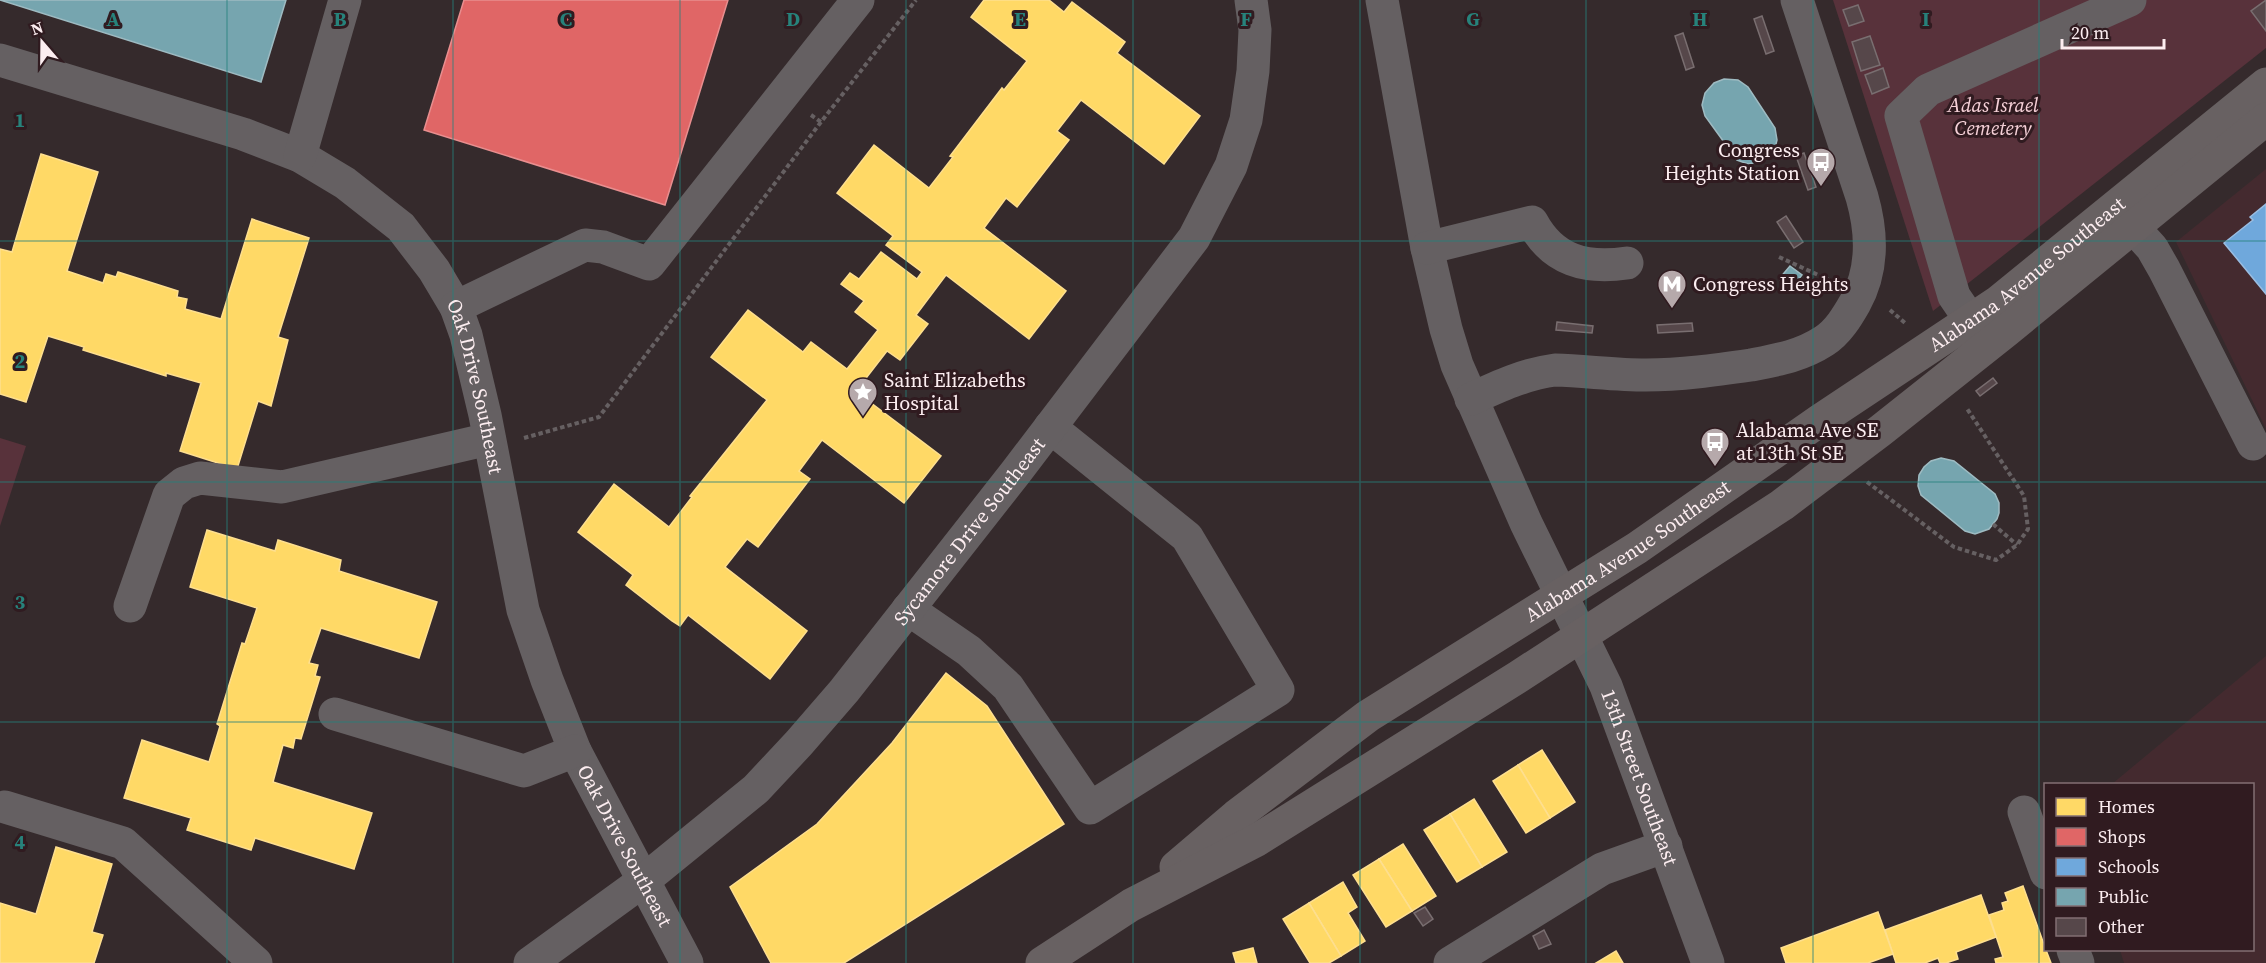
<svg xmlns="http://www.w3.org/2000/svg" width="2266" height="963" font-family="'Source Serif 4',serif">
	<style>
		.built { fill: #442a2f }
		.green { fill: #58323b }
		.homes { fill: #ffd966; stroke: #fedf8f; stroke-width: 1.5 }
		.shops { fill: #e06666; stroke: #e88e8f; stroke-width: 1.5 }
		.schools { fill: #6fa8dc; stroke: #99bde2; stroke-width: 1.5 }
		.public { fill: #76a5af; stroke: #9ebbc2; stroke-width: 1.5 }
		.building { fill: #56474a; stroke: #796e70; stroke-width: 1.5 }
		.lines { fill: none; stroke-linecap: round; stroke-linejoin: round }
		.path { stroke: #666062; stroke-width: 4; stroke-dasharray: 4.5 3; stroke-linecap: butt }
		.minor { stroke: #656062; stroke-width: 33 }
		.major { stroke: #686162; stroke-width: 33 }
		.grid { fill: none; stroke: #27827b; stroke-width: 1.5; stroke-opacity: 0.55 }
		.labels { text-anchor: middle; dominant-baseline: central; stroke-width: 6; stroke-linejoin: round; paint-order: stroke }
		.park-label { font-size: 20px; font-style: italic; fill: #f6d1d8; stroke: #301b20 }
		.poi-label { font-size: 20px; fill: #fcedf0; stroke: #301b20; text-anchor: start }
		.street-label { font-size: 20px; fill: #fcedf0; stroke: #301b20 }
		.grid-label { font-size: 20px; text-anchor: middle; font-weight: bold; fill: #27827b; stroke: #301b20; stroke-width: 6; stroke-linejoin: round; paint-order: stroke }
	</style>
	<rect width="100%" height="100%" fill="#352a2c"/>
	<g class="built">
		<polygon points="2266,169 2266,429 2176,242"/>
		<polygon points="2266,656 2266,963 2124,963 2120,950 2252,950 2252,784 2112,784"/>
	</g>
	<g class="green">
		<polygon points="1833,0 2266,0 2266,48 1933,311"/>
		<polygon points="0,438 26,446 0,526"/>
	</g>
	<g class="homes">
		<polygon points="984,0 1049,0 1064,12 1072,2 1125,42 1117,53 1200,116 1164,164 1081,100 1057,131 1069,140 1017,207 1006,198 984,228 1066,291 1029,339 946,275 916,315 928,324 900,360 887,351 863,382 865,383 858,393 941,456 904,503 822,440 799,471 810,479 758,547 747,539 725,567 807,631 770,679 688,615 680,626 672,621 626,585 633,575 578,532 614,484 669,527 692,497 690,496 767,400 711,357 748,310 803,352 811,342 847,369 878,330 855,312 864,301 841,284 850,273 859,279 881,252 917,279 922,272 886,245 893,236 837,193 874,145 929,188 953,157 950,156 1002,88 1004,90 1027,61 971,17"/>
		<polygon points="41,154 98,172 67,271 103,283 106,274 116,277 118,272 178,291 177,297 187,299 185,309 221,319 252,219 309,238 278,337 288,340 271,406 258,401 237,469 180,451 201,383 166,373 166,376 83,350 84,347 48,336 26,402 0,394 0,249 12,252"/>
		<polygon points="207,530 275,551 278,540 341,560 339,571 437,602 419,658 321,628 309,663 318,665 315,676 320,677 301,739 295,738 293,748 283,745 273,782 372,813 354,869 255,838 251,850 187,830 191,818 124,798 142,740 209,762 220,726 217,724 242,643 245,644 257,608 190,587"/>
		<polygon points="946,673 987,706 1064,824 844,963 771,963 730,887 817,824 892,743"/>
		<polygon points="1542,750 1575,802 1550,818 1518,765"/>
		<polygon points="1518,765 1550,818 1526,833 1493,781"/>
		<polygon points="1474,799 1507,852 1482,867 1450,814"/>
		<polygon points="1450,814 1482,867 1457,882 1424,830"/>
		<polygon points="1403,844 1436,896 1412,911 1379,859"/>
		<polygon points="56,847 112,864 92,932 103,935 94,963 0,963 0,903 36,914"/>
		<polygon points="1379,859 1412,911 1386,927 1353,875"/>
		<polygon points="1343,882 1357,907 1348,913 1365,941 1341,956 1309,903"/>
		<polygon points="2023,886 2046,950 2051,963 1996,963 1995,959 2003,957 1989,915 2004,910 2002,903 2008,901 2005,893"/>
		<polygon points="1981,895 1996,937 1956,952 1958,959 1946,963 1940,963 1938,958 1925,963 1896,963 1885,930"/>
		<polygon points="1309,903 1341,956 1329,963 1310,963 1283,919"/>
		<polygon points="1878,912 1893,954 1868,963 1786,963 1781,948"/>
		<polygon points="1253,948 1257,963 1236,963 1233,953"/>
		<polygon points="1616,951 1623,963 1596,963"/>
	</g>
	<polygon class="shops" points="464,0 728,0 665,205 424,130"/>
	<polygon class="schools" points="2266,204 2266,294 2224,243 2253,220 2250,217"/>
	<g class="public">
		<polygon points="0,0 286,0 261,82"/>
		<polygon points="1724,79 1738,80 1748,87 1775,128 1777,140 1775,148 1764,161 1748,164 1737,160 1705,116 1702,105 1705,93 1714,83"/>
		<polygon points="1790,266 1802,275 1791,289 1779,279"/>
		<polygon points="1941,458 1954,461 1995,494 1999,503 1999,513 1997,519 1989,529 1975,534 1965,531 1921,495 1918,486 1919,475 1924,467 1931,461"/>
	</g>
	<g class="building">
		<polygon points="2266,0 2266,31 2251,11"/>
		<polygon points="1858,5 1864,21 1849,26 1843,10"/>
		<polygon points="1762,16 1774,51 1766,54 1754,19"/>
		<polygon points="1683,33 1694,67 1686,70 1675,36"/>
		<polygon points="1870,36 1880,65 1861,71 1852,42"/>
		<polygon points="1883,68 1889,87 1872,94 1865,75"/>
		<polygon points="1804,153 1816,187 1808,190 1796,156"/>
		<polygon points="1786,216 1803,242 1794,248 1777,222"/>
		<polygon points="1557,322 1593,326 1592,333 1556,330"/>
		<polygon points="1692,323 1693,331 1658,333 1657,325"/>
		<polygon points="1993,378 1997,383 1980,396 1976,391"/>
		<polygon points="1425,907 1433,919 1423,926 1414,913"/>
		<polygon points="1544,930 1551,944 1539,949 1533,936"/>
	</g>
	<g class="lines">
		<g class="path">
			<polyline points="811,115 821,122 916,0"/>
			<polyline points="1779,257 1829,280"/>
			<polyline points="1890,310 1905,323"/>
			<polyline points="524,438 599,417 821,122"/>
			<polyline points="1867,482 1954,547 1996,560 2017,545 2028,529 2024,496 1966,407"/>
			<polyline points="1993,524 2017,545"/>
		</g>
		<g class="minor">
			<path id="s1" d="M1382,0L1427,248L1446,329L1457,365L1526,523L1606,686L1708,963"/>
			<path id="s2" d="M0,60L243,134L300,156L345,183L401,227L434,270L456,307L466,335L485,415L523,610L547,680L575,751L687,963"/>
			<polyline points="300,156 345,0"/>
			<polyline points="2133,227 2152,248 2164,269 2253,444"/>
			<path d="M1427,248L1532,222C1553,261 1586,269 1627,263"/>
			<polyline points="456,307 585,245 603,247 649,264 858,0"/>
			<polyline points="1971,321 1954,296 1901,116 1928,90 2130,0"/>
			<path d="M1471,399C1499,386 1525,374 1555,370C1586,371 1616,375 1646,375C1681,375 1716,370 1751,365C1777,360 1801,356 1824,341C1838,332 1847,317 1855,303C1874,269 1872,232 1862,197L1797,0"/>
			<polyline points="130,606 169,495 184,483 200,478 282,487 489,439"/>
			<polyline points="908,609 969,651 1008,687 1090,808 1278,690 1187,537 1050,427"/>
			<polyline points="335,714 524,771 575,751"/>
			<polyline points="5,807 123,843 256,963"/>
			<polyline points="2024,812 2046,873"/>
			<polyline points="2073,950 2078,963"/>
			<path id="s3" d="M530,963L643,881L756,789L799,743L844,691L1016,472L1194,238L1231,166L1246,120L1253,71L1255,30L1251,0"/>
			<polyline points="1450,963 1602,869 1666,846"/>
		</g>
		<g class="major">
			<path id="s4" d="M1176,867L1236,816L1368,716L1637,548L1819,421L1998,302L2266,84"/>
			<polyline points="1042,963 1131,905 1257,840 1518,677 1782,505 1880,431 2006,331 2266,119"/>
		</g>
	</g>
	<path class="grid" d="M227,0V963M453,0V963M680,0V963M906,0V963M1133,0V963M1360,0V963M1586,0V963M1813,0V963M2039,0V963M0,241H2266M0,482H2266M0,722H2266"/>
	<defs>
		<g id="bus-pin" transform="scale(1.5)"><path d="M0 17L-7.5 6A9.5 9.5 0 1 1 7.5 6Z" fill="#b6a9ab" stroke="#301b20"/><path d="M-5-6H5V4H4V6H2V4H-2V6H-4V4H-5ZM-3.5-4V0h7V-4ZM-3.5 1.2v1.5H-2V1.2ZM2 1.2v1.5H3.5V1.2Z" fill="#fff"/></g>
		<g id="metro-pin" transform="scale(1.5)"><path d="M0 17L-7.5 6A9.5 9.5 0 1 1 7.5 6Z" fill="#b6a9ab" stroke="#301b20"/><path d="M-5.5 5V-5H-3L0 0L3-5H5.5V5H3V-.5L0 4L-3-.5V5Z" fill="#fff"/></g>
		<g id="sight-pin" transform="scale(1.5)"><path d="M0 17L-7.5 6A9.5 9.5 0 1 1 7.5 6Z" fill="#b6a9ab" stroke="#301b20"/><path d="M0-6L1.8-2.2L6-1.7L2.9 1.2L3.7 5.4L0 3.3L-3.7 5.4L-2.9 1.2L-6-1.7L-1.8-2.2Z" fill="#fff"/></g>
	</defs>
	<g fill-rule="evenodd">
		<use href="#bus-pin" x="1821" y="162"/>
		<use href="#metro-pin" x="1672" y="284"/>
		<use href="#sight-pin" x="863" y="392"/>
		<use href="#bus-pin" x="1715" y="442"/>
	</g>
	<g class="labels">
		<g class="park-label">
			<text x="1993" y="105">Adas Israel<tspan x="1993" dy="23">Cemetery</tspan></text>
		</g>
		<g class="poi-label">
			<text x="1800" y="150" text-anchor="end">Congress<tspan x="1800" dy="23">Heights Station</tspan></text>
			<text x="1693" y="284">Congress Heights</text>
			<text x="884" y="380">Saint Elizabeths<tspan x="884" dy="23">Hospital</tspan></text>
			<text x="1736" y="430">Alabama Ave SE<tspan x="1736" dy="23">at 13th St SE</tspan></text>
		</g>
		<g class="street-label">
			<text stroke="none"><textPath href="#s4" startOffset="1038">Alabama Avenue Southeast</textPath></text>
			<text stroke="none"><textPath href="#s2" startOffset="618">Oak Drive Southeast</textPath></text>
			<text stroke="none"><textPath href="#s3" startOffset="620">Sycamore Drive Southeast</textPath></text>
			<text stroke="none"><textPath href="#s4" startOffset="552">Alabama Avenue Southeast</textPath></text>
			<text stroke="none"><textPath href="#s1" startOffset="824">13th Street Southeast</textPath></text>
			<text stroke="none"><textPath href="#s2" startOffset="1104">Oak Drive Southeast</textPath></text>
		</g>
	</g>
	<g class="grid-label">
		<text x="113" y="26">A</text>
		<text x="340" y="26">B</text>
		<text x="566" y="26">C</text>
		<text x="793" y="26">D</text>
		<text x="1020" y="26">E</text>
		<text x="1246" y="26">F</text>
		<text x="1473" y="26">G</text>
		<text x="1700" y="26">H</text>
		<text x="1926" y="26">I</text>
		<text x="20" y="127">1</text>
		<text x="20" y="368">2</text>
		<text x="20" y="609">3</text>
		<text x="20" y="849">4</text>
	</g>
	<rect x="2044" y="783" width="210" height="168" fill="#301b20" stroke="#826f73" stroke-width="1.5"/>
	<rect x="2056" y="798" width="30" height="18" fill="#ffd966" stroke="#826f73" stroke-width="1.5"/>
	<text x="2098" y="813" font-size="18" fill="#fcedf0">Homes</text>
	<rect x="2056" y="828" width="30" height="18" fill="#e06666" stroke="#826f73" stroke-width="1.5"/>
	<text x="2098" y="843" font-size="18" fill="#fcedf0">Shops</text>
	<rect x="2056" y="858" width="30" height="18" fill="#6fa8dc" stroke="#826f73" stroke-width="1.5"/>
	<text x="2098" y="873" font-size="18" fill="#fcedf0">Schools</text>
	<rect x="2056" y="888" width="30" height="18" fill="#76a5af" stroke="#826f73" stroke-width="1.5"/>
	<text x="2098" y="903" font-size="18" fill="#fcedf0">Public</text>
	<rect x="2056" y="918" width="30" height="18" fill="#56474a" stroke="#826f73" stroke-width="1.5"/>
	<text x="2098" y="933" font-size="18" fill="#fcedf0">Other</text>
	<g transform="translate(42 42) rotate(340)" stroke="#301b20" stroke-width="4.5" paint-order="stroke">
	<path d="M0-4.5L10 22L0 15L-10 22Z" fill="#fcedf0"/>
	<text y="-9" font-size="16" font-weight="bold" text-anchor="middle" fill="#fcedf0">N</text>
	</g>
	<path d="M2062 39v9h102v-9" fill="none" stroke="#fcedf0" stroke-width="3"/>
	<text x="2071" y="39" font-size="18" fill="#fcedf0" stroke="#301b20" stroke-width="4.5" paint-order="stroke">20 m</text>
</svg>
